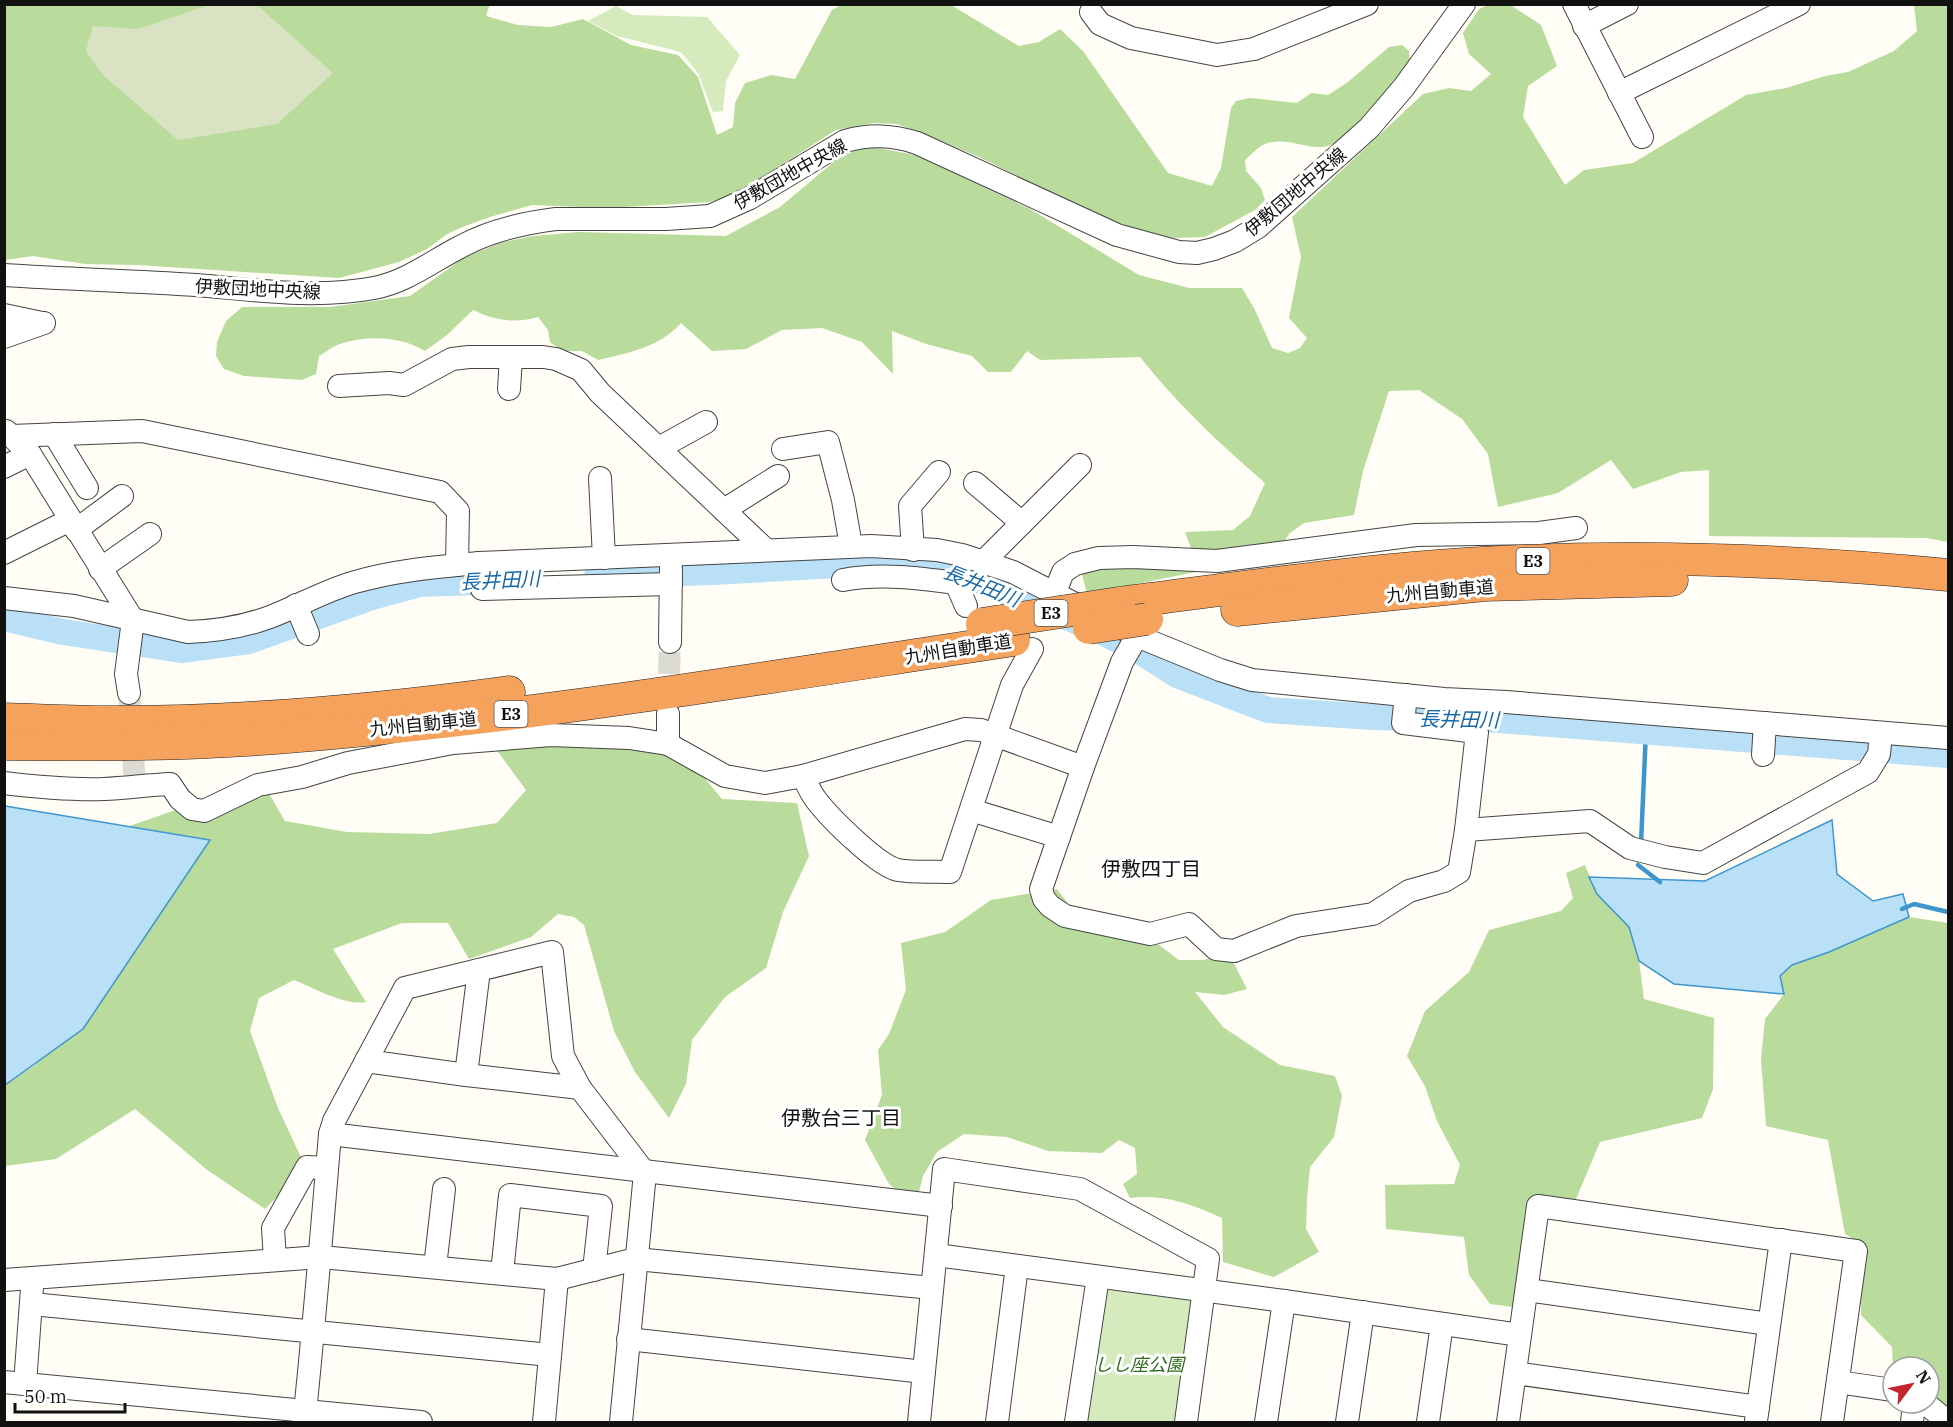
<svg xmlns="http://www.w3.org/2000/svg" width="1953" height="1427" font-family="'IBM Plex Serif','Noto Sans JP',serif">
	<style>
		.green { fill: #d5ebbd }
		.forest { fill: #b9dc9c }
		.cemetery { fill: #d9e3c4 }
		.water { fill: #b9e0f7; stroke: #3f96cf; stroke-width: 1.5 }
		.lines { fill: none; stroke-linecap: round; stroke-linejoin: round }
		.stream { stroke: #3f96cf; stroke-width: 4.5 }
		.river { stroke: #b9e0f7; stroke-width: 26 }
		.minor-tunnel { stroke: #dbdad3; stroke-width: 22; stroke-dasharray: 22 11; stroke-linecap: butt }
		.minor-casing { stroke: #444; stroke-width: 24 }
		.highway-casing { stroke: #222; stroke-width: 33 }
		.minor { stroke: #fff; stroke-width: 22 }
		.highway { stroke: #f5a25d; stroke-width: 32 }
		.highway-bridge-casing { stroke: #222; stroke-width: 33; stroke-linecap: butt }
		.highway-bridge { stroke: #f5a25d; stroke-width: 32 }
		.labels { text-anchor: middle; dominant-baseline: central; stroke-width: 6; stroke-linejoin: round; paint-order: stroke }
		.shield { fill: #fff; stroke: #585858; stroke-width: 1.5 }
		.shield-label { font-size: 16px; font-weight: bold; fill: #111 }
		.street-label { font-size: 18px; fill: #111; stroke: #fff }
		.park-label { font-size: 18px; font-style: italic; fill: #2f6b1f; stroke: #fff }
		.water-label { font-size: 20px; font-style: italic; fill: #1768a6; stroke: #fff }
		.neighbourhood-label { font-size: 20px; fill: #111; stroke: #fff }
	</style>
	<rect width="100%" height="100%" fill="#fffdf5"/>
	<g class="green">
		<polygon points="616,6 633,15 707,17 740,55 726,81 723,111 713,112 698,73 681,52 617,36 588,21"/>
		<polygon points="1110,1285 1190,1297 1195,1305 1178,1422 1083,1422 1102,1290"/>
	</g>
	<g class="forest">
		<path d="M490,4L486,16L518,25L551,27L583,19L631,45L678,55L698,77L717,135L733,127L735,103L745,83L771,75L795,79L832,10L843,4L951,5L1019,46L1039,42L1060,29L1083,51L1168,173L1212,186L1221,168L1231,108L1236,101L1250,98L1297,103L1311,93L1328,95L1348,82L1389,47L1402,45L1409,51L1410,62C1397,77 1347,140 1331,145C1310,153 1286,134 1263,145C1257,148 1251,155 1245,160L1246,171L1261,188L1265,200L1255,210L1205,237L1175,238L1147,234L1080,207L979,157L929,136L897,124L874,123L836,130L736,194L709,202L607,208L532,205L490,217L465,226L447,234L427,249L399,262L339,278L138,265L85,264L33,256L5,260L4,5Z"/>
		<path d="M1488,5L1512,6L1541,25L1557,66L1528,86L1523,117L1565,185L1584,170L1633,163L1746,95L1786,88L1825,76L1848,72L1894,51L1917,31L1914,5H1948V542L1926,538L1709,536V470L1681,472L1633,489L1611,460L1558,493L1498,507L1488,454L1462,419L1419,390L1389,391L1363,471L1354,515L1304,523L1290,533L1274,556L1087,594L1079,562L1193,554L1185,532L1233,530L1250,516L1265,483C1220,444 1177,404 1140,357L1040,360L1027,351L1011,372H988L972,356L926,344L892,331L893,374L862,342L822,328L782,330L746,349L712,351L681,323C660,347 628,353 598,360L582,351H562L550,342L548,330L538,317C514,324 494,320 473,310L447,335L425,351C400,336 367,335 340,344C333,346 326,352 319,356L316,374L302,380L244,376L224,369L216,356L217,342L226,321L242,307H330L410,296L465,257L503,242L533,236L579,232L726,236L780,207L836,160L860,148H879L915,155L1030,209L1139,275L1189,288H1242L1254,308L1272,348L1288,353L1300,348L1307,338L1289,318L1301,257L1292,217L1423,94L1449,88L1471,91L1491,74L1469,54L1463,33L1479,9Z"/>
		<path d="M490,741L626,744L691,762L722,799L797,803L809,856L783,912L766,968L725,997L692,1040L686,1084L669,1118L635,1072L614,1031L584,925L574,917L558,914L531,937L469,959L448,923H402L333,949L366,1002C345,1006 314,988 294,980L259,998L250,1031L278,1108L306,1168L265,1209L206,1169L135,1109L56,1159L5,1166V1085L35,1065L209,840L127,827L261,780L285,821L347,832L429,834L497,823L526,790Z"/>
		<polygon points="1585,865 1597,894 1629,927 1639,961 1644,999 1714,1018 1713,1089 1702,1118 1600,1142 1573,1206 1529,1202 1513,1307 1490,1304 1469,1275 1464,1237 1386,1229 1385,1185 1454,1184 1460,1165 1437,1121 1425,1086 1407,1056 1425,1011 1469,972 1489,930 1561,911 1573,898 1566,873"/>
		<path d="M1057,889L1079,918L1147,936L1179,960H1204L1228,952L1247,989L1224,995L1195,992L1223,1027L1280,1065L1335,1076L1342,1096L1334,1137L1310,1167L1307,1199L1306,1229L1319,1252L1274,1277L1223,1262L1222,1218C1190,1204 1165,1194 1130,1198L1123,1184L1137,1174L1135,1148L1119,1140L1102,1153L1048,1151L1007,1137L964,1134L937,1152L923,1176L916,1204L889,1184L865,1140L882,1095L878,1050L889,1034L906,990L901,943L945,932L991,900Z"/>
		<polygon points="1909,917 1948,923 1948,1415 1929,1398 1929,1367 1893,1367 1893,1371 1892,1347 1861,1315 1862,1244 1845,1234 1828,1140 1766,1126 1761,1059 1765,1019 1784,994 1780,976 1792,965 1829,952"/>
	</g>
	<polygon class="cemetery" points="209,5 257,5 333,73 277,124 178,140 104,76 86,51 93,26 138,29"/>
	<g class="water">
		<polygon points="5,806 210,840 83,1029 5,1085"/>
		<polygon points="1832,820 1837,874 1873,901 1903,894 1909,917 1829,952 1792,965 1780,976 1784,994 1674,984 1639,961 1629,927 1597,894 1589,877 1705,881"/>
	</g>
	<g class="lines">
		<g class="stream">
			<polyline points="1641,843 1646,731"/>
			<polyline points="1638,865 1660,882"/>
			<polyline points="1902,909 1914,904 1948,912"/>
		</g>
		<g class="river">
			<polyline points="597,576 713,572 855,564 936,567 983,582 1102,632 1141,652 1177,675 1268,710 1372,717 1499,720 1948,755"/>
			<polyline points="4,618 63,632 181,650 249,641 372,597 420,584 504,581"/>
		</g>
		<g class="minor-tunnel">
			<polyline points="129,693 135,785"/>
			<polyline points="668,707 670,642"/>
		</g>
		<g class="minor-casing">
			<g id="minor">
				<polyline points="1574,4 1642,137"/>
				<polyline points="1091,12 1100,24 1131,38 1217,55 1254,49 1367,4"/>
				<polyline points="1584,26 1627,4"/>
				<polyline points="1619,93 1799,4"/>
				<path d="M4,275C68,279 132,281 196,285C255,290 315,299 374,288C406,282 431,262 460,247C489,231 523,223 556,219H666L710,216L750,198L845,141C871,134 892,135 917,143L1117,235L1179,252L1197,253L1214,249L1235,241L1258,227L1369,128L1404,87L1464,4"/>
				<polyline points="4,315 42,323"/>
				<polyline points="4,337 44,323"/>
				<polyline points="339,386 389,383 404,385 452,359 469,357 543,357 556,359 581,370 600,393 765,549"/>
				<polyline points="509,389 511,357"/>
				<polyline points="6,431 30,454 133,620 126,674 129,693"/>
				<polyline points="54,434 87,488"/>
				<polyline points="11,436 142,431 440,492 458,511 457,565"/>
				<polyline points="659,448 706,422"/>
				<polyline points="783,449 828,442 843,500 851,546"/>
				<polyline points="4,467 30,454"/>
				<polyline points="600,478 604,558"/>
				<polyline points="975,483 1022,523"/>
				<polyline points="724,510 778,476"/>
				<polyline points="76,530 122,496"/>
				<polyline points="913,550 910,506 939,472"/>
				<polyline points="4,553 70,520"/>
				<polyline points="984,561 1080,465"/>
				<polyline points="479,563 482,589 671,584"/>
				<polyline points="100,569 150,534"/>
				<path d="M843,580C880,573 919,578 956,583"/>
				<polyline points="956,583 966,606"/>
				<polyline points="1055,592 1063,572 1075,564 1099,558 1133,557 1217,561 1416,535 1539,533 1576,528"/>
				<path d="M4,598L74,606L188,632C217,631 243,627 270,617C299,606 326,590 355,582C396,570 437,567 479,563L871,546L937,550L962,555L1013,572L1137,636L1220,670L1252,680L1444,699L1506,702L1948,738"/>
				<polyline points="296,605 308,634"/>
				<polyline points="670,642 671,569"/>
				<polyline points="1406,695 1403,723 1477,732 1466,830"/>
				<polyline points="668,744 668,714"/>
				<polyline points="1763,755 1765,723"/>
				<polyline points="1083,767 1041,889 1044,899 1050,906 1065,916 1150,934 1189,924 1216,949 1234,951 1296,926 1373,914 1409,891 1444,881 1459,872 1466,830 1590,821 1630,848 1665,857 1703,863 1868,772 1879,754 1881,733"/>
				<path d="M803,776C807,784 811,794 817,801C830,818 878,866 898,870C915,873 933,871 950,872L1012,685L1032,649"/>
				<path d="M4,783C37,787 71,790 104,789C126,788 148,785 170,784L180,799L192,809L204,811L258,785L302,777L348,763L453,743L551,735L629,738L668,744L725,776L765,783L803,776L965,729L981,730L1083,767L1122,662L1137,636"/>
				<polyline points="971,810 1059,837"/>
				<polyline points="366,1061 466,1075 580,1088"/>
				<polyline points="466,1075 479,970"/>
				<polyline points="330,1134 941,1206"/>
				<polyline points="936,1255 1284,1301 1520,1335"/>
				<polyline points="275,1260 273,1228 307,1167 327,1168"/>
				<polyline points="435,1267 444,1189"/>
				<polyline points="502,1273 510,1195 601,1206 594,1270"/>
				<polyline points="4,1280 321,1257 557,1279 636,1259 932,1288"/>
				<polyline points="1527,1290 1769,1324"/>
				<polyline points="32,1304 550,1355"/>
				<polyline points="628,1339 924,1372"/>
				<polyline points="1515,1373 1758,1407"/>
				<polyline points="4,1382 421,1422"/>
				<polyline points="1838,1382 1893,1390"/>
				<polyline points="25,1384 32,1288"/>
				<polyline points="1925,1403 1948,1422"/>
				<polyline points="1756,1421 1781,1240"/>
				<path d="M304,1422C314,1327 322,1230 330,1134L334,1121L405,988L552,952L563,1056L580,1088L645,1173L621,1422"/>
				<polyline points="544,1422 557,1279"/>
				<polyline points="919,1422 944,1169 1080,1189 1208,1259 1186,1422"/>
				<polyline points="997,1422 1017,1266"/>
				<polyline points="1076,1422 1098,1277"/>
				<polyline points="1266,1422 1284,1301"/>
				<polyline points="1347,1422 1363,1312"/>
				<polyline points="1428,1422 1442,1324"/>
				<polyline points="1508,1422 1538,1206 1856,1251 1832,1422"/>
				<polyline points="1912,1422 1914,1403"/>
			</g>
		</g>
		<g class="highway-casing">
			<g id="highway">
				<path d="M1119,603C1239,588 1360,570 1481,563C1637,554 1793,560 1948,575"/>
				<polyline points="1237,610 1485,585 1672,580"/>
				<path d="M4,719C39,720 74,722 109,722C243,722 377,710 509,692"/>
				<path d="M4,744C95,745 185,745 275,738C523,719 768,677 1014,640"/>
			</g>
		</g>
		<use href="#minor" class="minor"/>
		<use href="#highway" class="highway"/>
		<g class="highway-bridge-casing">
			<g id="highway-bridge">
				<polyline points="982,624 1119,603"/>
				<polyline points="1089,628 1147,619"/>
			</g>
		</g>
		<use href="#highway-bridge" class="highway-bridge"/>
	</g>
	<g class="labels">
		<g class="shield">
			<rect x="1516.5" y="548" width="33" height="26" rx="4.5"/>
			<rect x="1034.5" y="600" width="33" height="26" rx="4.5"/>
			<rect x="494.5" y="701" width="33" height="26" rx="4.5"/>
		</g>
		<g class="shield-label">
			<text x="1533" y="561">E3</text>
			<text x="1051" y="613">E3</text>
			<text x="511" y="714">E3</text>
		</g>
		<g class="street-label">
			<text transform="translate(790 174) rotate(-29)">伊敷団地中央線</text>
			<text transform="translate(1295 192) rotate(-40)">伊敷団地中央線</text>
			<text transform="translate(258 289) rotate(3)">伊敷団地中央線</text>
			<text transform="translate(1440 591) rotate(-5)">九州自動車道</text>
			<text transform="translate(958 649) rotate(-9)">九州自動車道</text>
			<text transform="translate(423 724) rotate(-6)">九州自動車道</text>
		</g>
		<g class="park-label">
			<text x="1139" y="1364">しし座公園</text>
		</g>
		<g class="water-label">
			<text transform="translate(500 580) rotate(-3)">長井田川</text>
			<text transform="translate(982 585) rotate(22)">長井田川</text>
			<text transform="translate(1459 719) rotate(1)">長井田川</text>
		</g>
		<g class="neighbourhood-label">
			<text x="1151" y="868">伊敷四丁目</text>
			<text x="841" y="1117">伊敷台三丁目</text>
		</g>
	</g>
	<rect width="1953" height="1427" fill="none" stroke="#111111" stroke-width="12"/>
	<g transform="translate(1911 1385) rotate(58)"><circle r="28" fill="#ffffff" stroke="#a0a0a0" stroke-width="1.5"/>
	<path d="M0-4.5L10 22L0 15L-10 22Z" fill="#c4262e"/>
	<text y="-9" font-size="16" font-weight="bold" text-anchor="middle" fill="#111111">N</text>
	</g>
	<path d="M15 1403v9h110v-9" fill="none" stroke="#111111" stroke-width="3"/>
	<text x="24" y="1403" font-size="18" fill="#111111" stroke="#ffffff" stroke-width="4.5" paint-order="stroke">50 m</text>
</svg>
